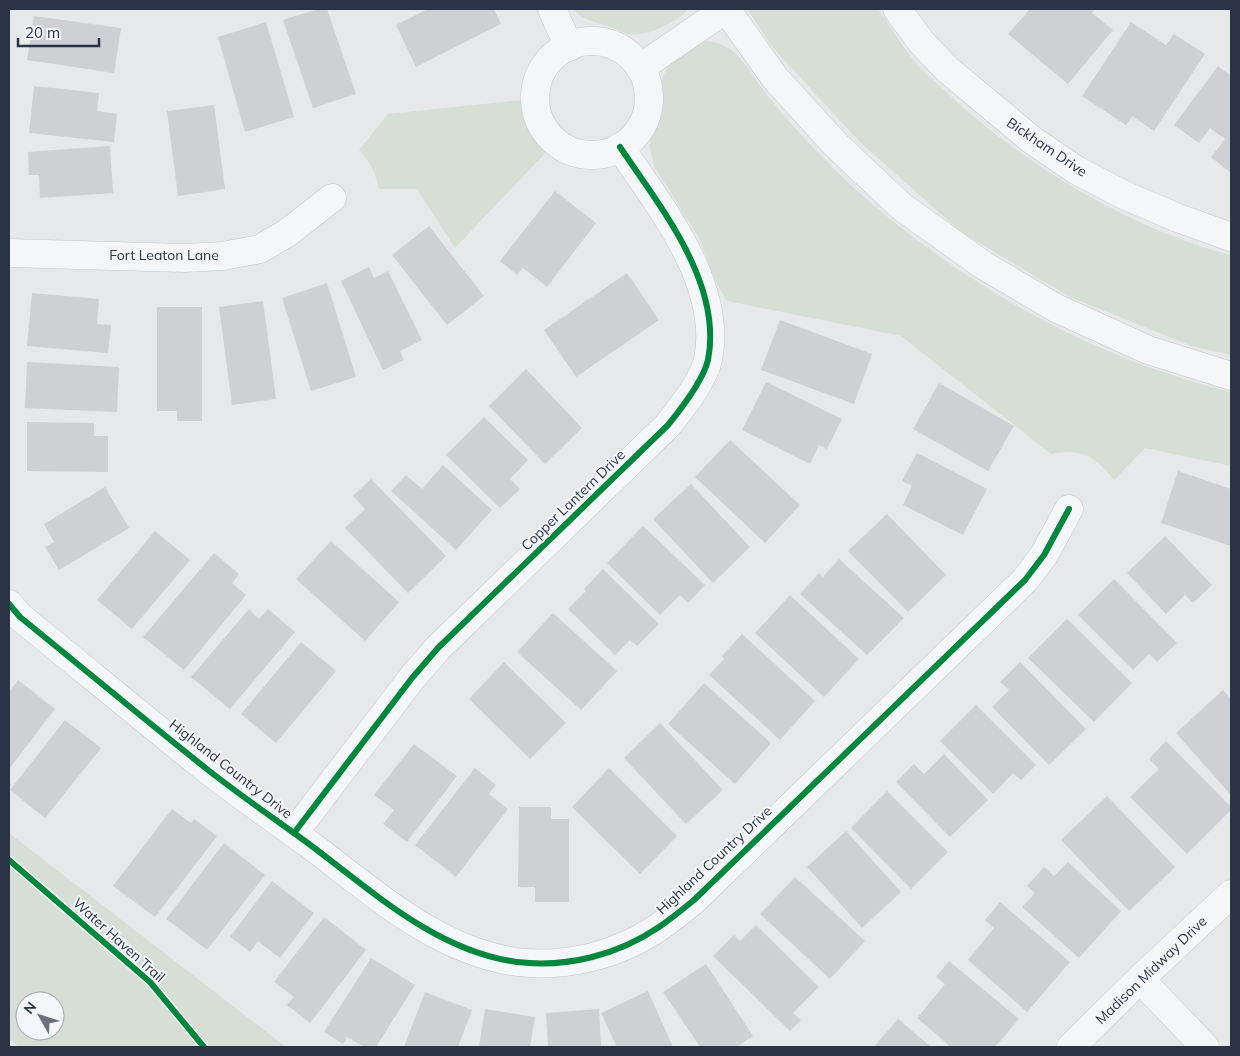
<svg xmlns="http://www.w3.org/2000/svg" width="1240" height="1056" font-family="Mulish,sans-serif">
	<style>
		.green { fill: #d6ded6; fill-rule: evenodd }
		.building { fill: #ced0d3 }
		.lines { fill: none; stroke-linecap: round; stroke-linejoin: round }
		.minor-casing { stroke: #c4c6c8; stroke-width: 29 }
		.minor { stroke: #f5f6f7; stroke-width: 28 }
		.cycleway-casing { stroke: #f4f6f9; stroke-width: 9 }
		.cycleway { stroke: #00873e; stroke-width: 6 }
		.labels { text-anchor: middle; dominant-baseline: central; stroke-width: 4; stroke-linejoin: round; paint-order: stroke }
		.street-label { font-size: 14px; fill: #2b3445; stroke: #f4f6f9 }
	</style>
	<rect width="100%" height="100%" fill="#e6e8ea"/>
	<g class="green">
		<path d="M572,9H687C684,16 676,20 670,23C656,30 640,38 625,33C620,32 615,28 610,27C595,22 584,20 572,9Z"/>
		<path d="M747,9H878C890,26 901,45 915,62C923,72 935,81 945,91C1019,162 1132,230 1231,255V355L1192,346L1072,298L961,232L860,142L774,49Z"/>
		<path d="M708,41C719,43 727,46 735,53C747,65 757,82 767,95C786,119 806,141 828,163C845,181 865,198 884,214C984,297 1104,361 1231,392V466L1145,448L1114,480C1095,456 1082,448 1051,454L901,336L727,301L717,284L699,238L654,166L650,147L651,129L656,116L658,102V88L666,70L677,58L695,45Z"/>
		<path d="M521,100C521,125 530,134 548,150L455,248L417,189H379C375,173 371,162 359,150L388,114Z"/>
		<path d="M9,833L286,1047H19L9,1039ZM25,1001H55V1031H25Z"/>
	</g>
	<g class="building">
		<polygon points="318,9 327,9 356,94 313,108 283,20"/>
		<polygon points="428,9 494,9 501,24 416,67 396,25"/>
		<polygon points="1030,9 1095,9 1092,13 1113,30 1068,84 1008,34"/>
		<polygon points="34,16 121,28 114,73 27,60"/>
		<polygon points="266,22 294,117 245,132 218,37"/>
		<polygon points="1131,22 1166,45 1174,34 1205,54 1154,131 1132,116 1126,125 1082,96"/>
		<polygon points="1218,66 1231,76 1231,173 1211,157 1225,139 1210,128 1199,143 1174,125"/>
		<polygon points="34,86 99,93 97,111 117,114 114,142 29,133"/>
		<polygon points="214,105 225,189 178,196 167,111"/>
		<polygon points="110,146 113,193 40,198 39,175 29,175 28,152"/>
		<polygon points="555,191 596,223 547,287 523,268 517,275 500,261"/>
		<polygon points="429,226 484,296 447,325 392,255"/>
		<polygon points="369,267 374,278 388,271 422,340 400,351 404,360 383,370 341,281"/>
		<polygon points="627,273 659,320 576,377 544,330"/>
		<polygon points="327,283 356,377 311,391 282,298"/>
		<polygon points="32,293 99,299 97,324 111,325 108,353 27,346"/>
		<polygon points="263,301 276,399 232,405 219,307"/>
		<polygon points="157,307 202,307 202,421 177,421 177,411 157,411"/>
		<polygon points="780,320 872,354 854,404 761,370"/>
		<polygon points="27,362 119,367 117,412 25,408"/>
		<polygon points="526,369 582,428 545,464 489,406"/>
		<polygon points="766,382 842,419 827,449 819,445 810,464 742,430"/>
		<polygon points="939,383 1014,426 988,471 913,429"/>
		<polygon points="484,417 528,460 510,479 520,489 500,508 446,455"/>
		<polygon points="27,422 94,423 94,436 108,436 108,472 27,471"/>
		<polygon points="730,440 800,505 765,543 695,477"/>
		<polygon points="917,453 987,489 963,535 903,505 912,486 902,481"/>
		<polygon points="443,465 492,510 456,550 391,491 406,475 422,489"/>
		<polygon points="1178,471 1231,489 1231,546 1161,523"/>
		<polygon points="371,479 446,556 408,593 345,528 365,509 353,496"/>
		<polygon points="691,484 750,547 713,583 653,519"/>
		<polygon points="105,487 129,528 59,570 45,547 54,542 44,524"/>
		<polygon points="887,514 946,575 908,612 848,551"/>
		<polygon points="643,526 705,585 688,603 680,595 660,615 607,563"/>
		<polygon points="155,531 190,560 132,629 97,600"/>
		<polygon points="1165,536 1212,585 1193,603 1185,595 1166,614 1127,573"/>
		<polygon points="331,541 399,602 365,641 296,579"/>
		<polygon points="214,553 239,574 232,583 246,595 184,670 143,637"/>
		<polygon points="839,559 904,618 867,655 800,594 819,573 823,577"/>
		<polygon points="603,569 659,624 637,646 630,640 615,655 568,609 586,591 584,589"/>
		<polygon points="1114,579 1177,643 1157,662 1149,654 1133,670 1078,615"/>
		<polygon points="790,595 859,659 824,697 755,633"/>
		<polygon points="249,609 259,619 268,609 295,632 230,709 191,677"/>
		<polygon points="553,613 617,671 581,710 517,652"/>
		<polygon points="1067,619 1132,683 1094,722 1028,658"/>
		<polygon points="742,634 815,701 780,740 709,675 724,659 722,656"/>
		<polygon points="301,642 336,671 276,743 241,714"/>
		<polygon points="504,662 566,723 530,759 469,699"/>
		<polygon points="1020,662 1086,729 1049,765 992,707 1009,690 1000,682"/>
		<polygon points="18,680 55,709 9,769 9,692"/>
		<polygon points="704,683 771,743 735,784 668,724"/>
		<polygon points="1223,690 1231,699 1231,795 1176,733"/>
		<polygon points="976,705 1036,765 1021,780 1013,773 993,794 940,741"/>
		<polygon points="65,720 101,748 45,818 10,790"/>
		<polygon points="660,723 723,790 686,824 624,758"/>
		<polygon points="1166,741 1231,807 1231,810 1187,854 1130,797 1159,769 1149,759"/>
		<polygon points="414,744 457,776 407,842 383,824 394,810 374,795"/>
		<polygon points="944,754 988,800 950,837 896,782 914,764 924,774"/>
		<polygon points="475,768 496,785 489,794 508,809 456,877 415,845"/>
		<polygon points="609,768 677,836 640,874 572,807"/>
		<polygon points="887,791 948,852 911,889 851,828"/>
		<polygon points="1107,796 1175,867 1129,911 1061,840"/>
		<polygon points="519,807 551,807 551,819 569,819 569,902 535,902 535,887 518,887"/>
		<polygon points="172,809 191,823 194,819 217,836 155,917 113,886"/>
		<polygon points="846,831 901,892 862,928 807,867"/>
		<polygon points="224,843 265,875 207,950 166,919"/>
		<polygon points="1068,862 1121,911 1079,958 1022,907 1035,893 1027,886 1044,867 1054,876"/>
		<polygon points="795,877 865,941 830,979 760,914"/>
		<polygon points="272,881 314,913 280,958 258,941 250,952 230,937"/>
		<polygon points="1000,902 1070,962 1027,1012 968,960 994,928 985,920"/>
		<polygon points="324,917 366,950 310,1023 287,1005 294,997 274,982"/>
		<polygon points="756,925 819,987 793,1013 801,1020 790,1031 713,956 734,935 740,941"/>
		<polygon points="371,958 415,985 376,1047 364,1047 347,1037 343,1044 324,1032"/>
		<polygon points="949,961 1019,1019 995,1047 951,1047 917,1018 945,984 936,977"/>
		<polygon points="706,964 753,1036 736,1047 700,1047 663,992"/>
		<polygon points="648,991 673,1047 617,1047 601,1013"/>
		<polygon points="425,992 472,1010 458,1047 404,1047"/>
		<polygon points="485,1009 535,1017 530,1047 479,1047"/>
		<polygon points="599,1009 601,1047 548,1047 546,1013"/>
		<polygon points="898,1019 931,1047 874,1047"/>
	</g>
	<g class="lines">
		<g class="minor-casing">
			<g id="minor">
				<polyline points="552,9 569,47"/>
				<polyline points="897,9 922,43 948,70 1032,140 1076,170 1124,195 1178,218 1231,237"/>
				<circle cx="592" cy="98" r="57"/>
				<polyline points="640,68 726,9 775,78 836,145 902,207 983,265 1056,308 1148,350 1231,376"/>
				<polyline points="9,253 185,258 223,256 260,249 287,233 332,198"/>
				<path d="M9,604L20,617C83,668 145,720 208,770C241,796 275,819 309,844C372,891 436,951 517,962C567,968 618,955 659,927C671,919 683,909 694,900L1025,580L1044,555L1069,509"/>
				<path d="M294,833L412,678L438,648L668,425C681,409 703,381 708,360C723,283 660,207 620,147"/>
				<polyline points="1140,979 1205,1047"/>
				<polyline points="1071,1047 1140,979 1231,894"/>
			</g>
		</g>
		<use href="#minor" class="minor"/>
		<g class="cycleway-casing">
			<g id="cycleway">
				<path d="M9,604L20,617C83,668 145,720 208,770C241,796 275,819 309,844C372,891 436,951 517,962C567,968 618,955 659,927C671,919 683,909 694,900L1025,580L1044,555L1069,509"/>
				<path d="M294,833L412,678L438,648L668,425C681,409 703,381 708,360C723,283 660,207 620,147"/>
				<polyline points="9,860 150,982 204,1047"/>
			</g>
		</g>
		<use href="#cycleway" class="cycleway"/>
	</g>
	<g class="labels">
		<g class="street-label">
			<text transform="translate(1047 147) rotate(34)">Bickham Drive</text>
			<text x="164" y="255">Fort Leaton Lane</text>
			<text transform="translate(573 500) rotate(-44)">Copper Lantern Drive</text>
			<text transform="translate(231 769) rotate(38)">Highland Country Drive</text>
			<text transform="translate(714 860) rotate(-43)">Highland Country Drive</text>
			<text transform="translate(119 940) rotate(42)">Water Haven Trail</text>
			<text transform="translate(1151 970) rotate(-44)">Madison Midway Drive</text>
		</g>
	</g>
	<rect width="1240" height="1056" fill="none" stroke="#2b3445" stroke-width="20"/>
	<g transform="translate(40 1016) rotate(309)"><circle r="24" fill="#f4f6f9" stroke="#a4a8b1"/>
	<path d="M0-4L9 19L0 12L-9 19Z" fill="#6c737f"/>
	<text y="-8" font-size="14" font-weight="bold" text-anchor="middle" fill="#2b3445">N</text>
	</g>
	<path d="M18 38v8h81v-8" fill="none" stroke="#2b3445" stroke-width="2.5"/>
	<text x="25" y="38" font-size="15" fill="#2b3445" stroke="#f4f6f9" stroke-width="4" paint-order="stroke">20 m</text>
</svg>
